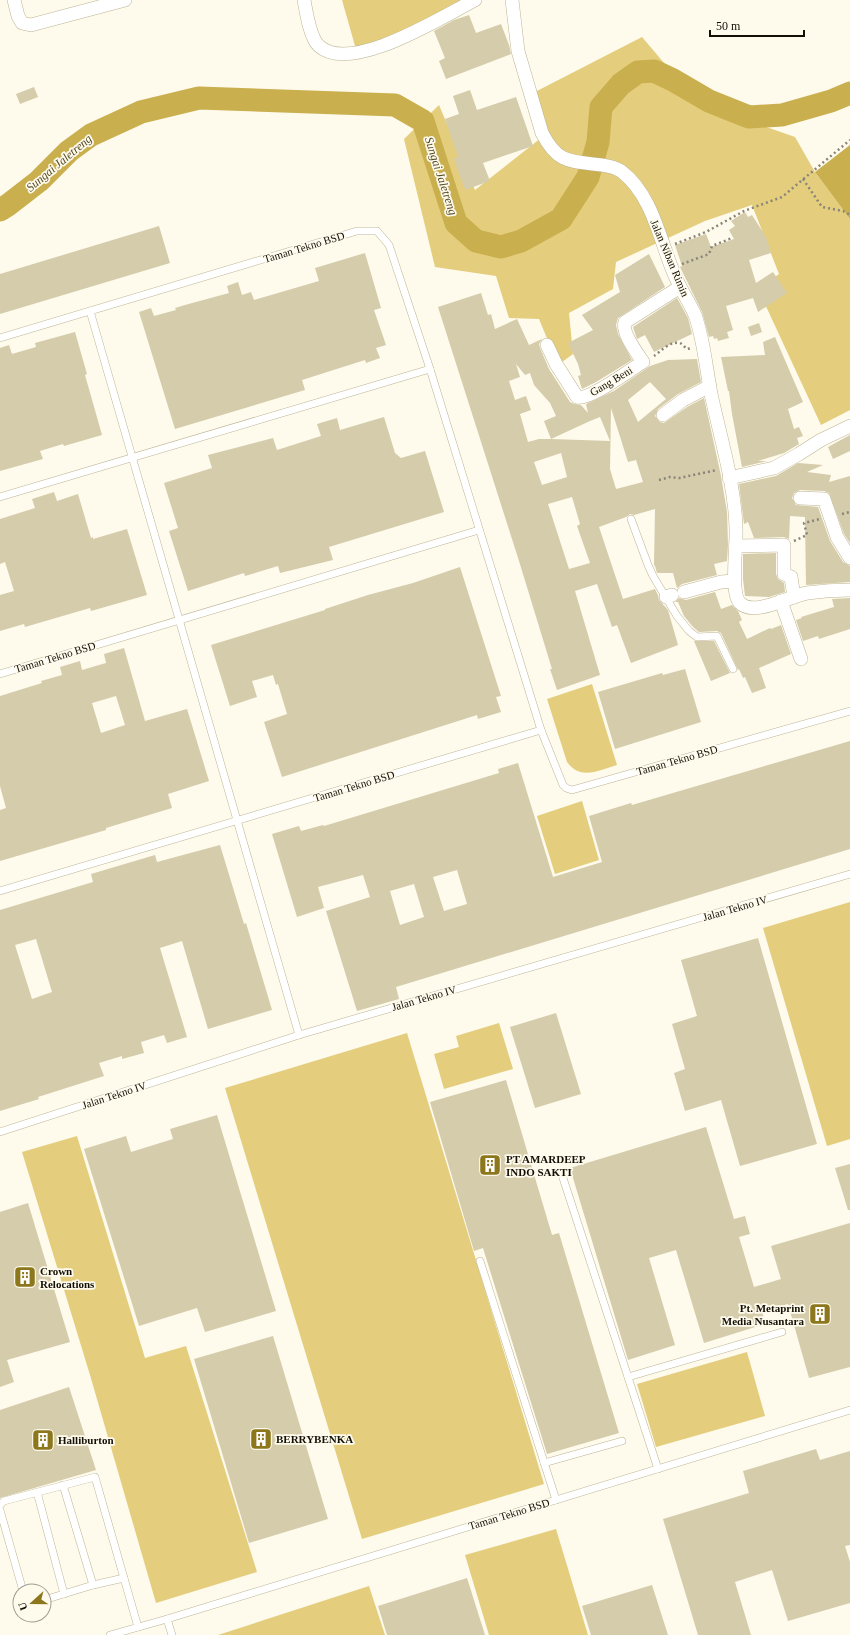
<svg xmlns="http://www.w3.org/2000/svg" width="850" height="1635" font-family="'Times New Roman',serif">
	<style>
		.green { fill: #e4ce7d }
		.water { fill: #c9af4d }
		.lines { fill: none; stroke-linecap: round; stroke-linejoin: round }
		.river { stroke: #c9af4d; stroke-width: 23 }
		.building { fill: #d5ccab; fill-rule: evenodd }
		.service-casing { stroke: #bdb594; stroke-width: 8 }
		.minor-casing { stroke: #bdb594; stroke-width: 14 }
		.path { stroke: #898579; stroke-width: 2.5; stroke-dasharray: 2 3; stroke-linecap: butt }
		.service { stroke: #fff; stroke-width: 7 }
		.minor { stroke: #fff; stroke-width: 13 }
		.labels { text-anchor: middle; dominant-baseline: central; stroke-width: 3.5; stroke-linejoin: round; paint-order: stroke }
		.street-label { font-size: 11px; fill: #130f05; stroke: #fefaec }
		.poi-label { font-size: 11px; font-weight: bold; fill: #130f05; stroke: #fefaec; text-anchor: start }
		.water-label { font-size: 12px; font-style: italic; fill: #534820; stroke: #fefaec }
	</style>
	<rect width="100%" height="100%" fill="#fefaec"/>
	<g class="green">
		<polygon points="342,0 468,0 357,53"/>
		<polygon points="642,37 698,103 795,137 815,172 850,219 850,410 821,425 758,289 779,274 752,205 705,221 616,262 613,289 569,313 573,354 558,365 539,319 509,318 496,276 435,267 404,139 439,105 475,190 541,138 533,93"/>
		<path d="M592,684L617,765C599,770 581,781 567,762L547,699Z"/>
		<polygon points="582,801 599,860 555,874 537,816"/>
		<polygon points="850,902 850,1139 827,1146 763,928"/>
		<polygon points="499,1023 513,1069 444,1089 434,1054 459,1047 456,1036"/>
		<polygon points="407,1033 544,1484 362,1539 225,1088"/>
		<polygon points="77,1136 145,1358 186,1346 257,1572 156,1603 90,1375 22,1152"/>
		<polygon points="747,1352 765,1416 656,1447 637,1384"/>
		<polygon points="556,1529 588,1635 489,1635 465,1555"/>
		<polygon points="369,1586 385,1635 218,1635"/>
	</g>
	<polygon class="water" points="850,145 850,219 815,172"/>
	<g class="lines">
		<polyline class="river" points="0,210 8,205 39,181 69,151 91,135 141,112 199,98 395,105 423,121 456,223 476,241 501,247 521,241 561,219 588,177 598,142 601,107 621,84 638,72 654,71 673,80 709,101 749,117 782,115 831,101 850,93"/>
	</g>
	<g class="building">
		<polygon points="469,15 476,33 501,24 509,45 511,54 446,79 439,61 445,58 434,31 454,20"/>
		<polygon points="34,87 38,97 20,104 16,94"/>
		<polygon points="470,90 477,110 516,97 533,146 483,163 490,181 465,190 454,159 458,157 445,119 459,114 453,96"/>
		<polygon points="745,212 748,217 752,215 766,237 771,253 749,260 756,283 773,272 787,293 758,312 753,298 726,306 733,330 727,332 729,338 718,341 717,338 714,339 713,336 709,337 702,312 680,267 682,266 675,245 706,234 711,247 734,239 729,230 735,226 731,221"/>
		<polygon points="159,226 170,263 0,314 0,274"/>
		<polygon points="365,253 381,308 374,310 386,345 376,348 380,358 366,363 365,360 302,380 305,390 175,429 139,312 151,308 154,316 176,310 175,308 185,305 229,293 227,286 238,282 242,295 251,292 254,300 319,281 315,268"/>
		<polygon points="649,254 665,287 618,318 616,325 618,334 632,360 596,382 582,389 578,376 581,375 578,364 568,343 593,330 582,315 620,292 615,275"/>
		<path d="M481,293L488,315L491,314L495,329L517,319L529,345L542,339L539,344L540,348L549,369L570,402L574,404L581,405L588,413L586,404L614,391L650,366L668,360L697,359L701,382L678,394L658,409L655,416L660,422L664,423L687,407L704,398L721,476L727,512L728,545L727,561L714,564L717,575L682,584L677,588L673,573H657L655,566L654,565L655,509L634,515L630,514L626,517L599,527L623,599L655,589L658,595L659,600L668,610L678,645L631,663L617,625L612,627L597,584L575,591L600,675L557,690L550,669H552L519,561L438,307ZM516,364L525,375L530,373L534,385L550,403L556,416L544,421L551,439H539L528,442L520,414L531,410L526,396L515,400L509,381L520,377ZM650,382L666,399L638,422L628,400ZM611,408L628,462L636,460L643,482L616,489L610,469ZM600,417L610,441L551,439L590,421ZM561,453L567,477L542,485L534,462ZM572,497L580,524L577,526L590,563L569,569L548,504Z"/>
		<polygon points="677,298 688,318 692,334 654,352 645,335 637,339 633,327"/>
		<polygon points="759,323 762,332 751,336 748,327"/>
		<polygon points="75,332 87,374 85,375 102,435 64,446 63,444 40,451 43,459 0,471 0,348 9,345 12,354 36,347 35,343"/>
		<polygon points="775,337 803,402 788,409 794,429 799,427 803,436 797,438 799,444 784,453 758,461 767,461 742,467 732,414 729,391 728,391 721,357 765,355 763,342"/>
		<polygon points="384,417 395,453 401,458 425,451 444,512 329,547 333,560 280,573 278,566 245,576 244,573 188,591 169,531 178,528 164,483 212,468 208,455 273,438 277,450 321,436 317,424 337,418 340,430"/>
		<polygon points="850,435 850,451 833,459 828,447"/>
		<polygon points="798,463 823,465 807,472 831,475 829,482 850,476 850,543 844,534 829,493 824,491 800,490 794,493 792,498 796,505 818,507 830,541 843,562 850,566 850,582 806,585 805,517 790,516 789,539 784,537 754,538 748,522 744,524 739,484 776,476"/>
		<polygon points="54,492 57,501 78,494 91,538 93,537 93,539 127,529 147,595 91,611 90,608 25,627 24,624 0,631 0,595 14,591 5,562 0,564 0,519 35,508 32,499"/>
		<polygon points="776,553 776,574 778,579 784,583 785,592 769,597 745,596 743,579 743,554"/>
		<polygon points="460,567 501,696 496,697 501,712 478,719 477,715 282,777 264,722 287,714 278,684 276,685 273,675 252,681 257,697 230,706 211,645 325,610 325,609 368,595 413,583"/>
		<polygon points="715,592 721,609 732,605 738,611 742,620 739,622 747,639 770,628 771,629 781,625 791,654 759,668 766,688 752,693 745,677 743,678 739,669 738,670 721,633 717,631 699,632 693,627 684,616 678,602 675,602 679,598 686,600"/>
		<polygon points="850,598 850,629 819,639 818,636 803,641 796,620 802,618 801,617 834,607 832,599"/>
		<polygon points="694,641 714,641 730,673 711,681"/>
		<path d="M124,648L145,721L187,709L209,781L168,794L172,808L106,828V830L0,861V810L6,808L0,786V696L42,683L41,681L62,675L60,667L80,661L82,670L106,663L104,654ZM116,696L125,725L101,733L92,703Z"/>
		<polygon points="685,669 701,722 615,749 598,692 662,673 663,675"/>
		<path d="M850,741V849L396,987L399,999L357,1011L326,911L370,897L363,875L318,887L324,908L297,917L272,834L299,826L301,831L323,825L324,826L499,773L498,769L518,763L553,877L602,862L589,816L631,803L632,805ZM457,870L467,904L444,911L433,877ZM414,884L424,917L400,925L390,891Z"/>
		<path d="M220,845L244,924L246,923L272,1010L208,1029L182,941L160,948L187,1037L167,1043L164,1035L141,1042L144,1053L122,1059V1056L99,1063L104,1076L38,1097L39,1099L0,1111V910L93,882L91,874L155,855L157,862ZM36,939L52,992L32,999L15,945Z"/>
		<polygon points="758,938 817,1144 740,1166 721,1100 685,1111 674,1073 685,1069 672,1024 697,1016 681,960"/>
		<polygon points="556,1013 581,1094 535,1108 510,1027"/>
		<polygon points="506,1080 552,1235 559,1233 619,1433 547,1454 483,1248 474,1251 430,1102"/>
		<polygon points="217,1115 276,1311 205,1332 197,1308 139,1326 84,1149 126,1136 131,1152 173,1139 170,1129"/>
		<polygon points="706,1127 734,1219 745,1216 750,1234 739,1237 754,1287 781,1279 771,1246 850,1223 850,1367 809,1378 788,1304 762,1311 765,1324 704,1343 676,1250 649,1258 675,1345 628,1360 570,1168"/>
		<polygon points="850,1164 850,1210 848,1210 835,1168"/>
		<polygon points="28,1203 70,1342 7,1360 14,1382 0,1387 0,1212"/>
		<polygon points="273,1336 328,1519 249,1543 194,1359"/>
		<polygon points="69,1387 96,1470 0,1498 0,1410"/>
		<polygon points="816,1449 820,1460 850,1451 850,1545 845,1546 850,1562 850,1603 788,1621 772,1570 735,1582 751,1635 698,1635 663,1519 749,1493 743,1471"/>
		<polygon points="467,1578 485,1635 387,1635 378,1606"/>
		<polygon points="652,1585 668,1635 591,1635 582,1606"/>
	</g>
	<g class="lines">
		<g class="service-casing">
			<g id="service">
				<polyline points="90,311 299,1035"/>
				<polyline points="0,338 357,231 377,231 389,245 430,369 541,730 563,785 566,788 572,790 850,711"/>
				<polyline points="0,497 430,369"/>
				<polyline points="631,519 648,565 653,576 677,616 689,631 697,637 717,636 733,669"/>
				<polyline points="0,674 479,530"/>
				<polyline points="0,891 541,730"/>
				<polyline points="0,1132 299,1035 850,874"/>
				<polyline points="563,1178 658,1469"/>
				<polyline points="480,1261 556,1500"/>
				<polyline points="628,1377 782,1332"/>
				<polyline points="544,1463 622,1441"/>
				<polyline points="63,1485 93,1585"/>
				<polyline points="37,1492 64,1594"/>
				<polyline points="0,1505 4,1501 95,1477 138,1627"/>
				<polyline points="0,1510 23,1591"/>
				<polyline points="44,1600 93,1585 124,1578"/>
				<polyline points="167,1619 172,1635"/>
				<polyline points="110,1635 167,1619 850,1410"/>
			</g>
		</g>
		<g class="minor-casing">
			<g id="minor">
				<polyline points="14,0 18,16 22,23 31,25 125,0"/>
				<path d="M304,0C306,11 310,38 319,46C351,75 443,16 475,0"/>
				<path d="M512,0L518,51L542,133C558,164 570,161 602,165C609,166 615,167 621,171C653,195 660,242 675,276C681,290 689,302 695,315C704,340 706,368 711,394C720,436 735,485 736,528C737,544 730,594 740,603C754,617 790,596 807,593C821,591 836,590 850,590"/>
				<path d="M547,345L556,364L577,397C589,401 631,369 643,362C637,353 621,332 625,322L680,287"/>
				<polyline points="663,415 683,400 710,386"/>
				<polyline points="729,478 774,468 799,454 821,440 850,426"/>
				<polyline points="800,498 824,499 837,537 850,558"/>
				<polyline points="736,546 784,545 784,574 791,577 794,597"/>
				<polyline points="684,592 721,582 734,581"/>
				<polyline points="666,597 672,595"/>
				<polyline points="781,601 801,659"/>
			</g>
		</g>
		<g class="path">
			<polyline points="803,179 822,207 843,211 850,215"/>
			<polyline points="675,244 706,232 744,211 782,197 850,140"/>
			<polyline points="682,264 709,254 712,246 732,238"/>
			<path d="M654,356C660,352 670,341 679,343C682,343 684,347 687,349L692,348"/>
			<polyline points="659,480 670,477 679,478 717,470"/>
			<polyline points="842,514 850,512"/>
			<polyline points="794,541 807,535 804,523 820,519"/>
		</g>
		<use href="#service" class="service"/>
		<use href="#minor" class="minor"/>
	</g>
	<defs>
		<g id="building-square" transform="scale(1.15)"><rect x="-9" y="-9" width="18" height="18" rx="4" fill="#8d771c" stroke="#fefaec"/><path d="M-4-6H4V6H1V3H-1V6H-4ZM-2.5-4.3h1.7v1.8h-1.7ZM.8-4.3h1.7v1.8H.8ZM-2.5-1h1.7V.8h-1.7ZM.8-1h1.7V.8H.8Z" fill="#fff"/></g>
	</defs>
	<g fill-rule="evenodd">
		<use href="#building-square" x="490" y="1165"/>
		<use href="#building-square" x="25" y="1277"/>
		<use href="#building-square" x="820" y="1314"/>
		<use href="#building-square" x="261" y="1439"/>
		<use href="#building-square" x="43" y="1440"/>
	</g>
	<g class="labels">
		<g class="street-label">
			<text transform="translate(304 247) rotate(-17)">Taman Tekno BSD</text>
			<text transform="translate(670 258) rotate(67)">Jalan Niban Rimin</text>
			<text transform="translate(611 381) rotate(-31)">Gang Beni</text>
			<text transform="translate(55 657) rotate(-17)">Taman Tekno BSD</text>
			<text transform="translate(677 760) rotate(-16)">Taman Tekno BSD</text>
			<text transform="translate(354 786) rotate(-17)">Taman Tekno BSD</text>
			<text transform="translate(735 908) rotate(-16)">Jalan Tekno IV</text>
			<text transform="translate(424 998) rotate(-16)">Jalan Tekno IV</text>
			<text transform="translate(114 1095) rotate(-18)">Jalan Tekno IV</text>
			<text transform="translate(509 1514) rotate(-17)">Taman Tekno BSD</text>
		</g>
		<g class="poi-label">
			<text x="506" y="1159">PT AMARDEEP<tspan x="506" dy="13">INDO SAKTI</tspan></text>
			<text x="40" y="1271">Crown<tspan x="40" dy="13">Relocations</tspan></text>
			<text x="804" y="1308" text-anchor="end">Pt. Metaprint<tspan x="804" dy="13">Media Nusantara</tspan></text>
			<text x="276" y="1439">BERRYBENKA</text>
			<text x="58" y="1440">Halliburton</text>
		</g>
		<g class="water-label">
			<text transform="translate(59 163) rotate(-40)">Sungai Jaletreng</text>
			<text transform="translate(441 176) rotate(72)">Sungai Jaletreng</text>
		</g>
	</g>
	<g transform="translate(32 1603) rotate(249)"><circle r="19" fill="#fefaec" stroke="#a09c90"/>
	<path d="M0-3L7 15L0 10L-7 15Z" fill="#8d771c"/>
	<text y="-6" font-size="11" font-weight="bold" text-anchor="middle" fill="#130f05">U</text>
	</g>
	<path d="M710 30v6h94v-6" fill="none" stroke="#130f05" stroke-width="2"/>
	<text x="716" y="30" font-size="12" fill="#130f05" stroke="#fefaec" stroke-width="3" paint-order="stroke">50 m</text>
</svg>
